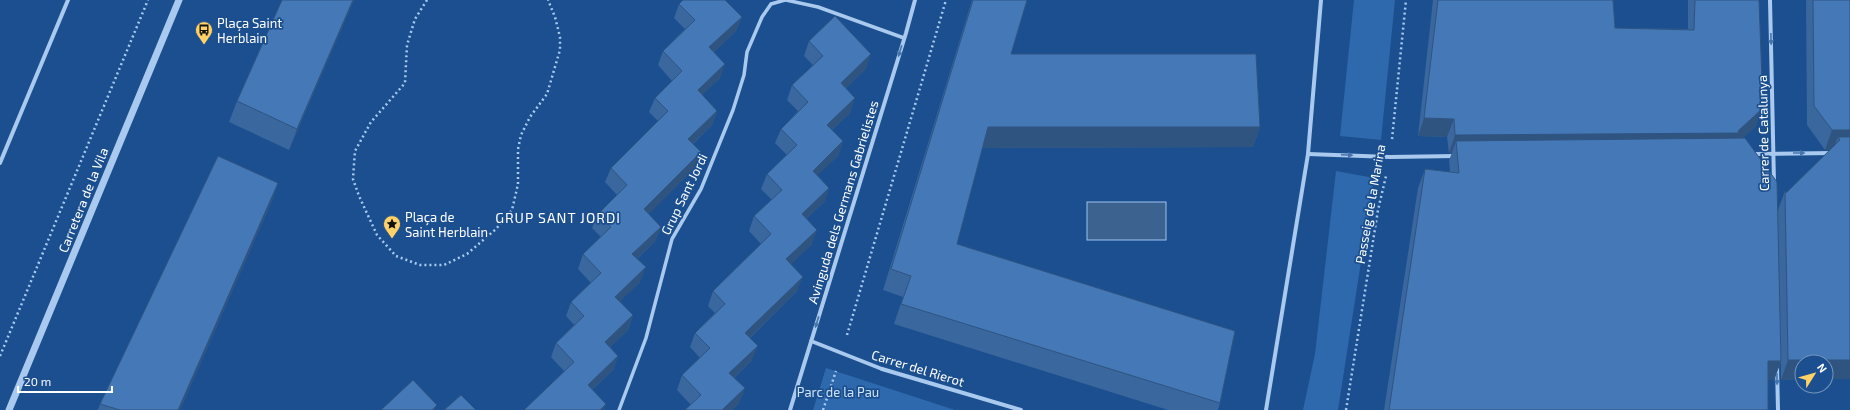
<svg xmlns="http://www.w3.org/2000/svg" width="1850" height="410" font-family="'Exo 2',sans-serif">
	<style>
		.green { fill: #2e69ad }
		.water { fill: #3c6290; stroke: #9cc4f0 }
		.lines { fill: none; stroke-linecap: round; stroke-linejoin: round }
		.path { stroke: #a9c9ee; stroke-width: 2.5; stroke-dasharray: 2 3; stroke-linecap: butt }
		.pedestrian { stroke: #a9c9ee; stroke-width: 3.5 }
		.minor { stroke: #a9c9ee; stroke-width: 4 }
		.tertiary { stroke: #a9c9ee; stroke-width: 7 }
		.wall { fill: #3a679d }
		.shaded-wall { fill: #305480 }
		.building { fill: #4478b7; stroke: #305480 }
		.oneway { fill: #4674ac }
		.labels { text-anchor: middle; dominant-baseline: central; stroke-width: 3.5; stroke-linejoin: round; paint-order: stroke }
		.poi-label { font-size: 13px; fill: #fff; stroke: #1b4f8f; text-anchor: start }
		.street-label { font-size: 13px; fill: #fff; stroke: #1b4f8f }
		.park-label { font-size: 13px; fill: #cfe3fa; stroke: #1b4f8f }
		.neighbourhood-label { font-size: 14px; letter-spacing: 1px; fill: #fff; stroke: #1b4f8f }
	</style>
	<rect width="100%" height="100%" fill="#1b4f8f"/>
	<g class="green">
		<polygon points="1354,0 1395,0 1381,140 1340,136"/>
		<polygon points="1336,171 1374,178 1338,410 1303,410 1315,354"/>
		<polygon points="826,368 955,410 813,410"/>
	</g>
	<rect class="water" x="1087" y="202" width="79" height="38"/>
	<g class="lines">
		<g class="path">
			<polyline points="427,0 415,19 407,45 405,83 371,122 355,151 354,164 353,179 359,196 377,235 396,256 420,265 444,265 467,254 496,229 512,210 518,184 518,149 521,135 530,117 547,94 560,50 560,37 555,17 548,0"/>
			<polyline points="1392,139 1406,0"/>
			<polyline points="847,335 946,0"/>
			<polyline points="0,356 148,0"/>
			<polyline points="823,410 836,371"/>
			<polyline points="1346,410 1378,210 1386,176"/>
		</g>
		<g class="pedestrian">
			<polyline points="786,0 818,7 904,38"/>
			<polyline points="811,341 882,369"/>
			<polyline points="619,410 646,338 672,239 701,189 733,110 744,75 747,52 762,17 771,4 785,0"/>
		</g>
		<g class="minor">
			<polyline points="1770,0 1774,182"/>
			<polyline points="1308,154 1390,157 1456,156"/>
			<polyline points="1752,154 1832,153"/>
			<polyline points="0,163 68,0"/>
			<polyline points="1777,366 1778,410"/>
			<polyline points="882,369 1021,410"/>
			<polyline points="790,410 906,33 915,0"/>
			<polyline points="1266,410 1308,154 1321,0"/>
		</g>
		<polyline class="tertiary" points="9,410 179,0"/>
	</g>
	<g class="wall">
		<polygon points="282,0 354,0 289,150 229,122 237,101"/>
		<polygon points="972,0 1027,0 1011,54 1260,127 1253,147 982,148 957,244 1220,403 1218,410 1168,410 894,324 903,297 883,290"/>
		<polygon points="1433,0 1613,0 1615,28 1688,29 1688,0 1759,0 1756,126 1743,138 1778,210 1785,191 1786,193 1830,150 1825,150 1807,125 1806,0 1850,0 1850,379 1802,362 1802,379 1781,380 1781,362 1774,380 1768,380 1768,410 1384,410 1418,188 1425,169 1450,172 1449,160 1452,153 1449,153 1447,137 1418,136"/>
		<polygon points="679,4 742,17 736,31 714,52 720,78 702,95 717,111 712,125 693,144 701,152 696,167 648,214 661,227 655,241 637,259 640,282 620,301 633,315 628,330 610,347 618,356 613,370 592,390 564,371 551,357 556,343 574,325 566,316 571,302 591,283 578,269 583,254 601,237 592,228 598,214 617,195 605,182 611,168 658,121 649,112 655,98 672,81 658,65 663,51 685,29 674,18"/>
		<polygon points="809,41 866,69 846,88 850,113 832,130 843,141 838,156 817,175 829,188 824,202 806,219 812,244 791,264 797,291 750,338 752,360 734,378 745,388 739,403 732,410 685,410 691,405 677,390 682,375 700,358 690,347 695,333 715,313 708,306 713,291 761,244 749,231 754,216 772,200 761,189 767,174 787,155 775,143 781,129 798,111 787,100 792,85 813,65 804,56"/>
		<polygon points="278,183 271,203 180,410 98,410 100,404"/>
	</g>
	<g class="shaded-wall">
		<polygon points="353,0 354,0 289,150 297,129"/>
		<polygon points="742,17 736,31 704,62 709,47"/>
		<polygon points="871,54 866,69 836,98 841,83"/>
		<polygon points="725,64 720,78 692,105 698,90"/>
		<polygon points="855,98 850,113 822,139 827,125"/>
		<polygon points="1763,108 1756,126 1734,147 1456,141 1452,153 1449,153 1455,135 1738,131"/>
		<polygon points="717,111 712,125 683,153 688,139"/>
		<polygon points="1424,118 1454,119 1447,137 1418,136"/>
		<polygon points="988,127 1260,127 1253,147 980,148"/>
		<polygon points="1832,130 1850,130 1850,150 1838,137 1833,150 1825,150"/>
		<polygon points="843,141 838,156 807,185 813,171"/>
		<polygon points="701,152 696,167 639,224 644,209"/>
		<polygon points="278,183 271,203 180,410 178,410"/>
		<polygon points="829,188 824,202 796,228 802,214"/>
		<polygon points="661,227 655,241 627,268 632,254"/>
		<polygon points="817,230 812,244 781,274 786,259"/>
		<polygon points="646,267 640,282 610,311 615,297"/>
		<polygon points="803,277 797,291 740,347 745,333"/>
		<polygon points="633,315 628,330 600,357 605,342"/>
		<polygon points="758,346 752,360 724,387 729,373"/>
		<polygon points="618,356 613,370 582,399 588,385"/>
		<polygon points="1788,360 1850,360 1850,379 1826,379 1826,362 1802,362 1802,379 1781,380"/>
		<polygon points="1768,361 1781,361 1774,380 1761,380"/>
		<polygon points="745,388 739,403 732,410 722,410"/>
		<polygon points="606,404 604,410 600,410"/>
		<polygon points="437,405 435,410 432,410"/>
	</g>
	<g class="building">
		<polygon points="282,0 353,0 297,129 237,101"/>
		<polygon points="683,0 725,0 742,17 709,47 725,64 698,90 717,111 688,139 701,152 644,209 661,227 632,254 646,267 615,297 633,315 605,342 618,356 588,385 606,404 600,410 524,410 574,362 556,343 584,316 571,302 601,273 583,254 611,227 598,214 627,185 611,168 668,111 655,98 682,71 663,51 695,20 679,4"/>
		<polygon points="973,0 1027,0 1011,54 1256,54 1260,127 988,127 957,244 1235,331 1220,403 901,304 911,276 891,269"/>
		<polygon points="1438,0 1613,0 1615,28 1694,30 1695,0 1759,0 1763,108 1738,131 1739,133 1455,135 1454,119 1424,118"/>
		<polygon points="1813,0 1850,0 1850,130 1832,130 1814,106"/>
		<polygon points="835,16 871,54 841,83 855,98 827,125 843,141 813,171 829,188 802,214 817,230 786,259 803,277 745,333 758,346 729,373 745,388 722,410 685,410 701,395 682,375 710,348 695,333 725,304 713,291 771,234 754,216 782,190 767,174 797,145 781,129 808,102 792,85 823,56 809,41"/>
		<polygon points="1838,137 1850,137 1850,360 1788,360 1785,191 1786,193 1840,140"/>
		<polygon points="1745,138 1777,182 1781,361 1768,361 1768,410 1389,410 1425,169 1459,173 1456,141"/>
		<polygon points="218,156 278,183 178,410 120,410 100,404"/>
		<polygon points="413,380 437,405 432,410 381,410"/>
		<polygon points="461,395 476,410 444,410"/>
	</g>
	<defs><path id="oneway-solid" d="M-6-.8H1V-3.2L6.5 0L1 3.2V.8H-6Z"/></defs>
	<g class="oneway">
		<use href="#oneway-solid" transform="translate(1771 39) rotate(89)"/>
		<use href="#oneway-solid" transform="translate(900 51) rotate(107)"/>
		<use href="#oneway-solid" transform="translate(1799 153)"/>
		<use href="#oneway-solid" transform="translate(1347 155) rotate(2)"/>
		<use href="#oneway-solid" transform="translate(817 322) rotate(107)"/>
		<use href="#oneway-solid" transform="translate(1777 379) rotate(89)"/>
	</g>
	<defs>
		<g id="bus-pin" transform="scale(0.9)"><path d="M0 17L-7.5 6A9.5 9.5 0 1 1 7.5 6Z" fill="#ffd166" stroke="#1b4f8f"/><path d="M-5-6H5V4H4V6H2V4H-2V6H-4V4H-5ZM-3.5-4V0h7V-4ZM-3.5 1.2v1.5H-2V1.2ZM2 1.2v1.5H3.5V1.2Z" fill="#111"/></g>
		<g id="sight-pin" transform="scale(0.9)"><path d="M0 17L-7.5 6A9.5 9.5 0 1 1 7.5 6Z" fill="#ffd166" stroke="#1b4f8f"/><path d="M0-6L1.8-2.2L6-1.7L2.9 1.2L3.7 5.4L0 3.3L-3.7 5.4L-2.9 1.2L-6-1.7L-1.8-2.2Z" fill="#111"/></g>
	</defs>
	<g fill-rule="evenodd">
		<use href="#bus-pin" x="204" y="30"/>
		<use href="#sight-pin" x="392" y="224"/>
	</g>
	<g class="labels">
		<g class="poi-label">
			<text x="217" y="23">Plaça Saint<tspan x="217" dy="15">Herblain</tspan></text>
			<text x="405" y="217">Plaça de<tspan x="405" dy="15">Saint Herblain</tspan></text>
		</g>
		<g class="street-label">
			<text transform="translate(1763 133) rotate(-91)">Carrer de Catalunya</text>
			<text transform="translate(684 194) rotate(-64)">Grup Sant Jordi</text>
			<text transform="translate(83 200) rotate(-68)">Carretera de la Vila</text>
			<text transform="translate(843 202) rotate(-73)">Avinguda dels Germans Gabrielistes</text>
			<text transform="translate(1370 204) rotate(-80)">Passeig de la Marina</text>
			<text transform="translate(918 368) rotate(17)">Carrer del Rierot</text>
		</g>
		<g class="park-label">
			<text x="838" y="392">Parc de la Pau</text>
		</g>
		<g class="neighbourhood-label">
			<text x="558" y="217">GRUP SANT JORDI</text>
		</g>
	</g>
	<g transform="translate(1814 374) rotate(53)"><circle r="19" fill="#1b4f8f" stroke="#7695bc"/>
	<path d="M0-3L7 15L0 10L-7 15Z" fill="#ffd166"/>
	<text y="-6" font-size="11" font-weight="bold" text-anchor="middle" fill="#ffffff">N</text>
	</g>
	<path d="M18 386v6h94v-6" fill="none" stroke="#ffffff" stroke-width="2"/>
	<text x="24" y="386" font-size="12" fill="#ffffff" stroke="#1b4f8f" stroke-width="3" paint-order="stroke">20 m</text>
</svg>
